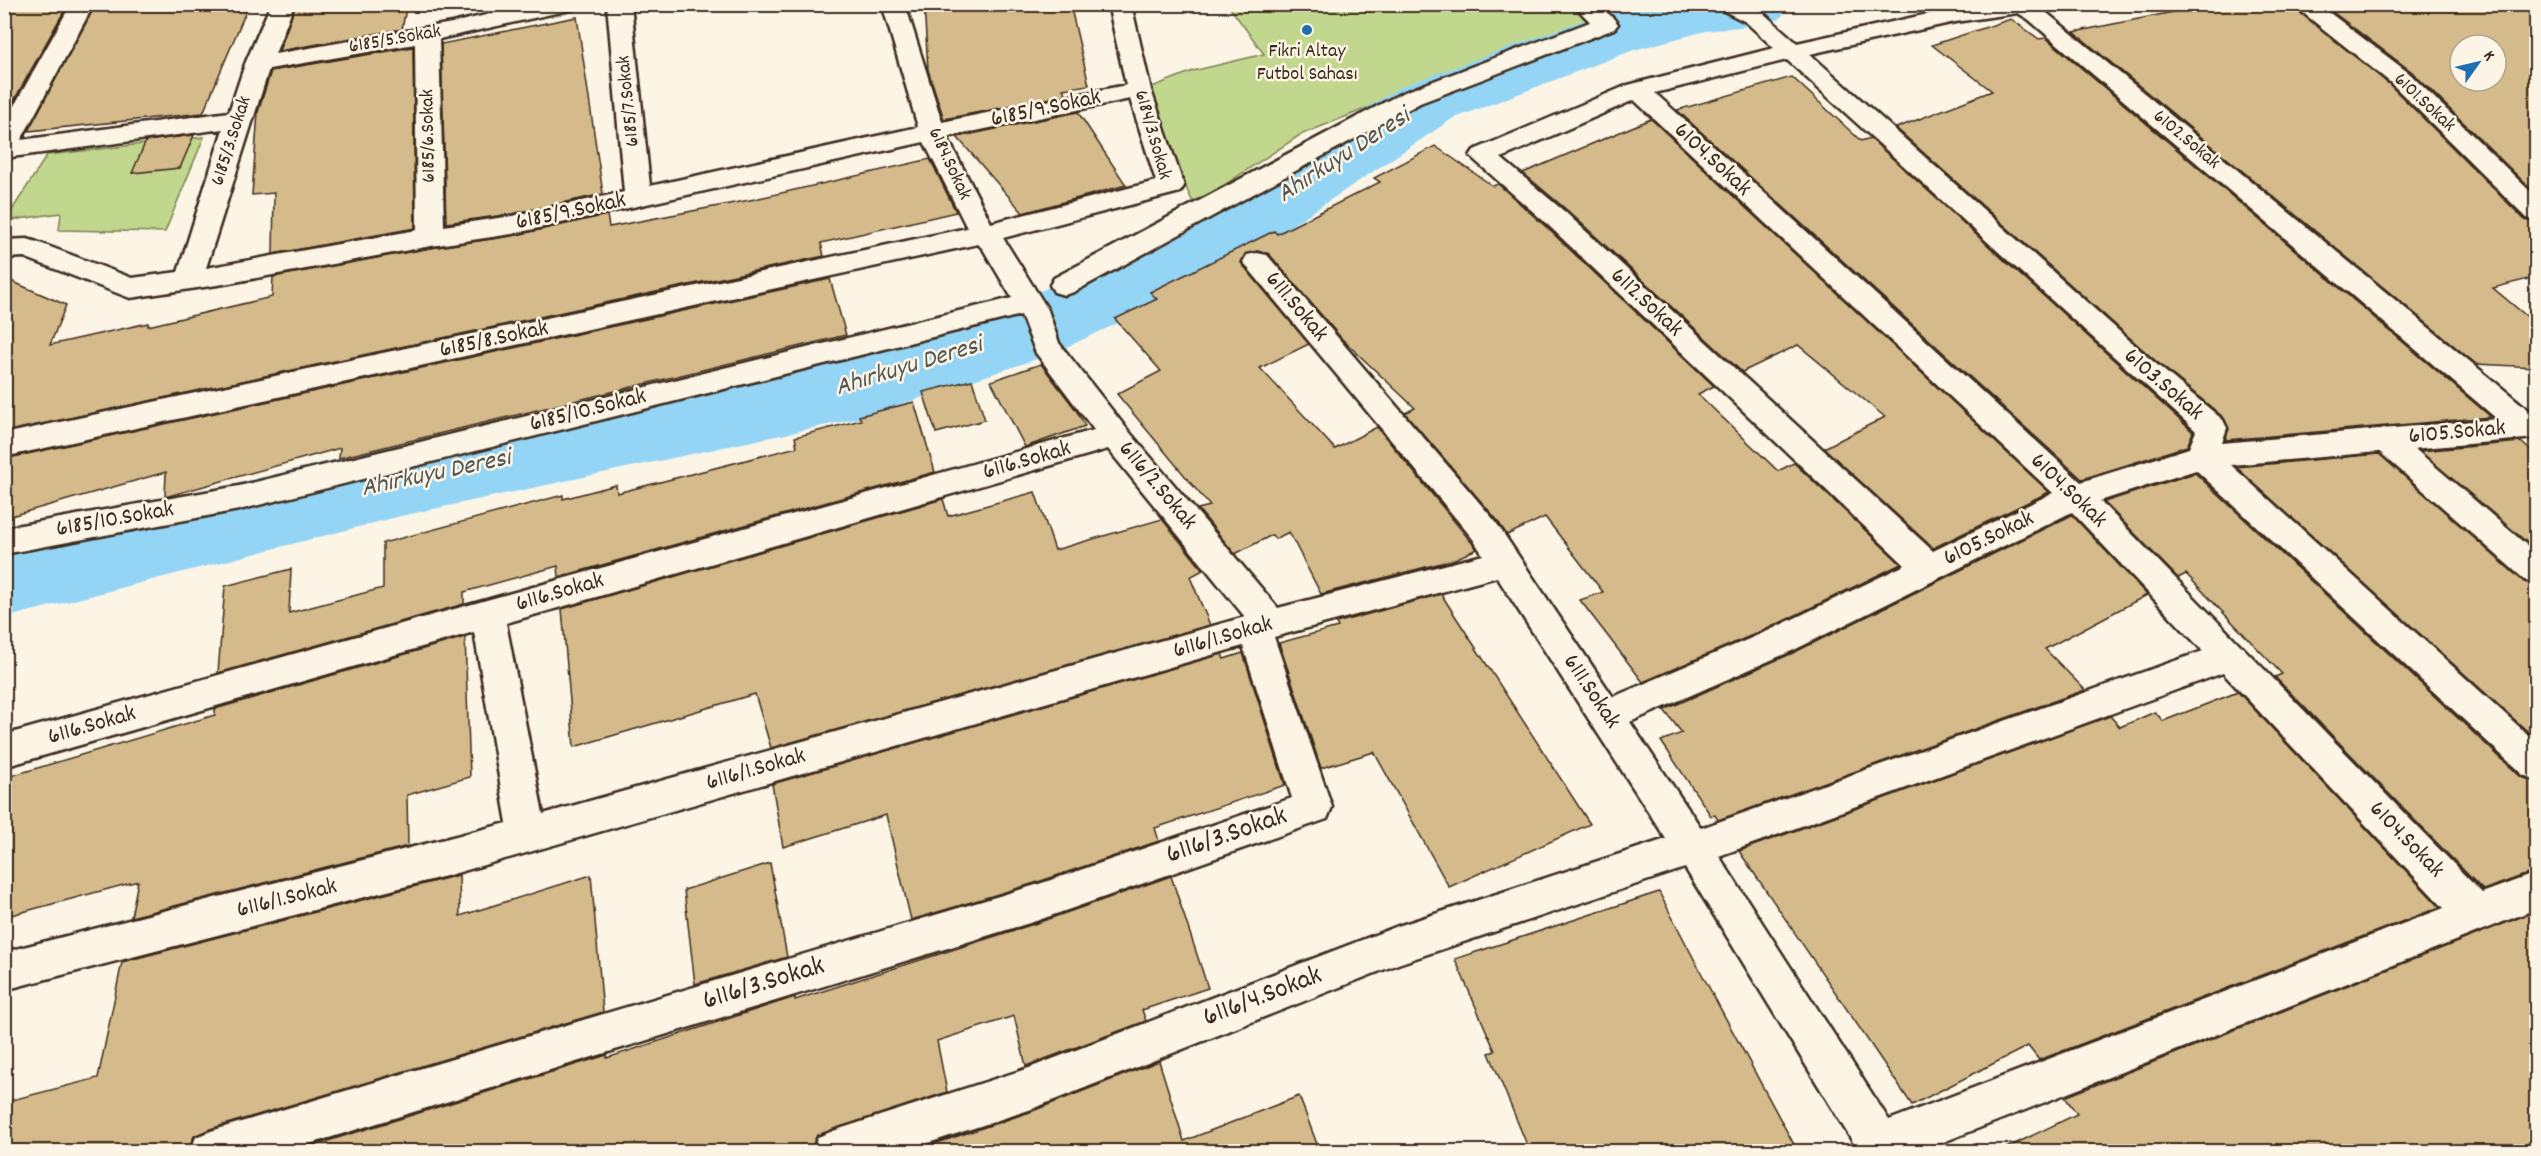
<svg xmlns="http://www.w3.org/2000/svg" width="2541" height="1156" font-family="Dekko,sans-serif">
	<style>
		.green { fill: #c0d78d; stroke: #7e8056; stroke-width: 1.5 }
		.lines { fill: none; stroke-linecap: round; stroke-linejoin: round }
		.river { fill: #94d5f6; fill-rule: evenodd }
		.building { fill: #d5bb8b; stroke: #3b2a1e; stroke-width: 1.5; fill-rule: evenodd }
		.service-casing { stroke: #3b2a1e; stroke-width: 4 }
		.pedestrian-casing { stroke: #3b2a1e; stroke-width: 5 }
		.minor-casing { stroke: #3b2a1e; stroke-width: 5 }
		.service { fill: #fcf5e5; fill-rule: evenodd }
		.pedestrian { fill: #fcf5e5; fill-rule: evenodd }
		.minor { fill: #fcf5e5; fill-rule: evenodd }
		.poi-dot { fill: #1f6fb2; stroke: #fcf5e5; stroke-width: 2 }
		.labels { text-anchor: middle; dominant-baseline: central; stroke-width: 5; stroke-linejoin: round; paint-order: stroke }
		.far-street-label { font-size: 20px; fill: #3b2a1e; stroke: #fcf5e5 }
		.far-poi-label { font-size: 20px; fill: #3b2a1e; stroke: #fcf5e5 }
		.street-label { font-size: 24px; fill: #3b2a1e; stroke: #fcf5e5 }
		.water-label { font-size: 26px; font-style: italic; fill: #515554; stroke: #fcf5e5 }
		.near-street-label { font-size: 28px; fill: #3b2a1e; stroke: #fcf5e5 }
	</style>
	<rect width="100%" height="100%" fill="#fcf5e5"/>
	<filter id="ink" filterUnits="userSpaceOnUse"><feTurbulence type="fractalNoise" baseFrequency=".0167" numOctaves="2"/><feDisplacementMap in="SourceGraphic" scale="12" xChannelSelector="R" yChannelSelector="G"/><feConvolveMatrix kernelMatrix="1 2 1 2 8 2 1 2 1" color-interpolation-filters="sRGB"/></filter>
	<g filter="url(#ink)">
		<g class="green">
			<polygon points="1571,4 1590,19 1300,135 1194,205 1142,91 1193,71 1264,54 1228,5"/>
			<polygon points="204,137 165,232 59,230 61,213 5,221 47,155"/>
		</g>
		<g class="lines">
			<polygon class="river" points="1647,4 1790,4 1780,19 1756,25 1706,31 1634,50 1452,119 1210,280 1052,354 860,418 401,516 4,618 4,539 401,444 856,355 992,312 1152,242 1400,87 1584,20"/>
		</g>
		<g class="building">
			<polygon points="4,4 68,4 4,118"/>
			<polygon points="96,4 249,4 203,113 28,131"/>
			<polygon points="296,4 407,4 402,29 279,51"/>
			<polygon points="924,4 1070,4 1089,85 1063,89 1067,95 944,119 928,70"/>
			<polygon points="2213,4 2290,4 2390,85 2525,220 2536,223 2536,277 2493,288 2536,324 2536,367 2476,364 2074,32"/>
			<path d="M2322,4H2536V194L2411,71ZM2460,45H2496V81H2460Z"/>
			<polygon points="577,17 603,194 512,214 446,223 441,44"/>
			<polygon points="2011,19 2039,39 2046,38 2491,417 2225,440 2229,429 2224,418 2150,356 1896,128 1992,91 1932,45"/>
			<polygon points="413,47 415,228 273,254 274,193 252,195 258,112 271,71"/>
			<polygon points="1792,77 1861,141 1870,138 2193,432 2187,446 2082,479 1677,110"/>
			<polygon points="1078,112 1126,185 1023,213 957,137"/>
			<polygon points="1651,119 2049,492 1933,548 1824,448 1885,417 1798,345 1742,372 1567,210 1523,173"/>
			<polygon points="194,135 180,168 132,173 146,141"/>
			<polygon points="1435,146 1493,186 1498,184 1545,226 1714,386 1698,394 1778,471 1794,463 1901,564 1769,628 1643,682 1580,600 1603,592 1545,517 1507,535 1497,520 1405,413 1415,408 1342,339 1269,254 1257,251 1245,254 1241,263 1309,344 1260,368 1335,449 1377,427 1477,549 1453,560 1321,594 1289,532 1275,539 1272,535 1235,554 1198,509 1210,506 1117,394 1161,371 1115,319 1157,299 1150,292 1274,231 1277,234 1380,182 1374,178"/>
			<polygon points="930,159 956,212 821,243 824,256 4,432 4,278 66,305 50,345 148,323 148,326 272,297 273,277 431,248 512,236 607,215 609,227 755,199"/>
			<polygon points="830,279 846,335 339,458 340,448 165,497 166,472 4,518 4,459"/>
			<polygon points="1041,364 1076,410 1085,426 1025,447 991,381"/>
			<polygon points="972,380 985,420 936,433 923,392"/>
			<polygon points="914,402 935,472 559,577 558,566 464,592 464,604 218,673 225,586 291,569 289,613 383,588 383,543 563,495 563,499 616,485 617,493 797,447 795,437 861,420 859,416"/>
			<polygon points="2521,442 2536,455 2536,550 2420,451"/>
			<polygon points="2379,454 2524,582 2536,585 2536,739 2236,467"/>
			<polygon points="2195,473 2521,777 2536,782 2536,871 2483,890 2275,677 2282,674 2186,574 2178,578 2104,502"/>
			<polygon points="1035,492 1055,550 1162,519 1203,570 1190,577 1210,625 771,748 755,694 574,747 562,609 943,499 948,516"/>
			<polygon points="2072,515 2147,595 2045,649 2085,690 1718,820 1715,815 1711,816 1661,741 1682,733 1664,710 1795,652"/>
			<polygon points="1441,594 1590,824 1449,887 1374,752 1321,768 1279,643 1338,627 1336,623"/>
			<polygon points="465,637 470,777 407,795 408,846 131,917 138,881 4,917 4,778 215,715 215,709"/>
			<polygon points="1243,653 1285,785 1155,828 1159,841 1035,883 911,920 886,815 783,847 772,784 1222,654 1224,659"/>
			<polygon points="2238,692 2440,907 2039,1060 2028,1046 1912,1105 1739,851 2110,716 2120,727 2155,712 2163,721"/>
			<polygon points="770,863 787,957 695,984 684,890"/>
			<polygon points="459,875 460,916 591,875 603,1012 210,1129 194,1136 188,1152 4,1152 4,1102 98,1078 122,962"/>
			<polygon points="1171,876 1208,988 1142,1010 1146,1021 1026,1066 1014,1016 937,1041 947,1092 817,1135 810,1152 292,1152 607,1055 607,1058 795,997 795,1000 1037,923"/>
			<polygon points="1659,892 1705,980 1798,1152 1530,1152 1489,1053 1495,1051 1455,959"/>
			<polygon points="2536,911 2536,1152 1998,1152 2077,1114 2065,1097"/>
			<polygon points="1159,1061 1184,1141 1299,1096 1320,1152 910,1152 1030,1112"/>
		</g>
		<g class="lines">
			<g class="service-casing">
				<polygon id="service" points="2384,428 2394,431 2536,553 2536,583 2525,580 2374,447 2369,439 2374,431"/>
			</g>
			<g class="pedestrian-casing">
				<path id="pedestrian" d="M1596,8C1606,10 1612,16 1618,24L1614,29L1420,103L1074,292L1064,295L1054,292L1050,285L1054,278L1402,93L1590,22L1584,15L1588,10Z"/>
			</g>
			<g class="minor-casing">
				<g id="minor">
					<path d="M71,4H94L21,140L229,112L245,64L271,4H294L275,54L452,23L533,4H577L574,9L439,39L444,226L512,216L624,192L607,4H631L650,186L918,127L882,4H905L942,122L1126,85L1108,4H1131L1151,90L1184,186L1180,192L1003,238L1048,310L1059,343L1126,428L1278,608L1483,555L1473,539L1243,262L1247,255L1257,253L1267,255L1495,521L1613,697L1770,630L1905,565L1547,224L1470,156L1474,150L1628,85L1774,48L1746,22L1720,9L1717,4H1747L1762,12L1797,43L1955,8L1981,4H2036L2536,416V438L2231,465L2536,742V780L2523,775L2196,470L2100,501L2482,893L2536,873V909L1918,1152H1859L1685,868L1398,964L1029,1110L901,1152H812L818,1137L833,1131L1029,1068L1398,926L1666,839L1497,577L1274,637L1332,807L1327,819L1036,921L283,1152H190L196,1137L211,1131L1036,885L1292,798L1243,646L446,876L4,990V952L507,823L474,632L4,767V735L1094,430L1036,353L1021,315L239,510L4,554V528L239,486L1012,298L983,249L978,244L4,457V434L967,228L924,142L512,234L431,246L224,284L130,298L24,257L4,258V240L27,239L37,242L132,278L178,272L223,129L4,158V124ZM2018,13L2028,19L2497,419L2222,443L2227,428L2223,420L2149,358L1810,54L1955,22ZM415,44L417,230L206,268L269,69ZM1787,60L2196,431L2189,448L2081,482L1655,93ZM1130,99L1156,181L991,223L947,137ZM1634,100L2053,493L1933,551L1565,212L1501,158ZM1108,449L1245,617L543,814L506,623ZM2072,512L2203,651L1701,828L1630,722L1794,650ZM2223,673L2444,908L1889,1120L1719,856Z"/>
					<path d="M1575,4H1599L1608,15L1604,20C1589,24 1583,16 1575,4Z"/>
					<polygon points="2292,4 2318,4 2409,73 2536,197 2536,221 2527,218 2391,83"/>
				</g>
			</g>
			<use href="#service" class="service"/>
			<use href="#pedestrian" class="pedestrian"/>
			<use href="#minor" class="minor"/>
		</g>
	</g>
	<circle class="poi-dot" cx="1307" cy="30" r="6"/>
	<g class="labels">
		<g class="far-street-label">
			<text transform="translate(395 40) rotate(-10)">6185/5.Sokak</text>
			<text transform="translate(629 101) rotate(-96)">6185/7.Sokak</text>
			<text transform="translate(2424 103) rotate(43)">6101.Sokak</text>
			<text transform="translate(1152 135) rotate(74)">6184/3.Sokak</text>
			<text transform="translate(429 136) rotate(-91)">6185/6.Sokak</text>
			<text transform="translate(2186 140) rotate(40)">6102.Sokak</text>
			<text transform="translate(232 141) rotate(-72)">6185/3.Sokak</text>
			<text transform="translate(949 164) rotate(65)">6184.Sokak</text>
		</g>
		<g class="far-poi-label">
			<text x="1307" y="52">Fikri Altay<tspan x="1307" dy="23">Futbol Sahası</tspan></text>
		</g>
		<g class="street-label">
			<text transform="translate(1046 109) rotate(-12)">6185/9.Sokak</text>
			<text transform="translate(1712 160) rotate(43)">6104.Sokak</text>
			<text transform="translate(571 212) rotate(-12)">6185/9.Sokak</text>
			<text transform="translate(1646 303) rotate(43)">6112.Sokak</text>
			<text transform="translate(1296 307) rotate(50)">6111.Sokak</text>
			<text transform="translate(494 340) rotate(-12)">6185/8.Sokak</text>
			<text transform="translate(2163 385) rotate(41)">6103.Sokak</text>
			<text transform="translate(588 411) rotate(-14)">6185/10.Sokak</text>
			<text transform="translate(2457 433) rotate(-5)">6105.Sokak</text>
			<text transform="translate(1027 461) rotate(-16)">6116.Sokak</text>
			<text transform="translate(1157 486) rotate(50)">6116/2.Sokak</text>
			<text transform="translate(2068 491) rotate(44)">6104.Sokak</text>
			<text transform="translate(115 520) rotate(-10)">6185/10.Sokak</text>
			<text transform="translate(1989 539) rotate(-26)">6105.Sokak</text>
			<text transform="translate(560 593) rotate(-16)">6116.Sokak</text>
			<text transform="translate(1223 638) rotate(-16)">6116/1.Sokak</text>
			<text transform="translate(1591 692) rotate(56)">6111.Sokak</text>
			<text transform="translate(92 726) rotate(-16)">6116.Sokak</text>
			<text transform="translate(756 770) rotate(-16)">6116/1.Sokak</text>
			<text transform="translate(2406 840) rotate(46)">6104.Sokak</text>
			<text transform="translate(287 899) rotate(-14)">6116/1.Sokak</text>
		</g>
		<g class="water-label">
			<text transform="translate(1344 156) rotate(-33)">Ahırkuyu Deresi</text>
			<text transform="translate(909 367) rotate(-17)">Ahırkuyu Deresi</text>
			<text transform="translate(436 474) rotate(-12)">Ahırkuyu Deresi</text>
		</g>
		<g class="near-street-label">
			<text transform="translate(1227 837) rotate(-19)">6116/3.Sokak</text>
			<text transform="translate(764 985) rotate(-17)">6116/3.Sokak</text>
			<text transform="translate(1263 998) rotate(-21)">6116/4.Sokak</text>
		</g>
	</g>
	<rect width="2541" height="1156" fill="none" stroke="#fcf5e5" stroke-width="24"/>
	<rect x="12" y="12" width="2517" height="1132" fill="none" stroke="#3b2a1e" stroke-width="2" filter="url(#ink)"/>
	<g transform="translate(2478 63) rotate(56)"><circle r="28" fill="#fcf5e5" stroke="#afa495" stroke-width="1.5"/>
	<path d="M0-4.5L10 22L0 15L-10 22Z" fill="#1f6fb2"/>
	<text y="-9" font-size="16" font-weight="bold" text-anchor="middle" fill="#3b2a1e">K</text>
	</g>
</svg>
